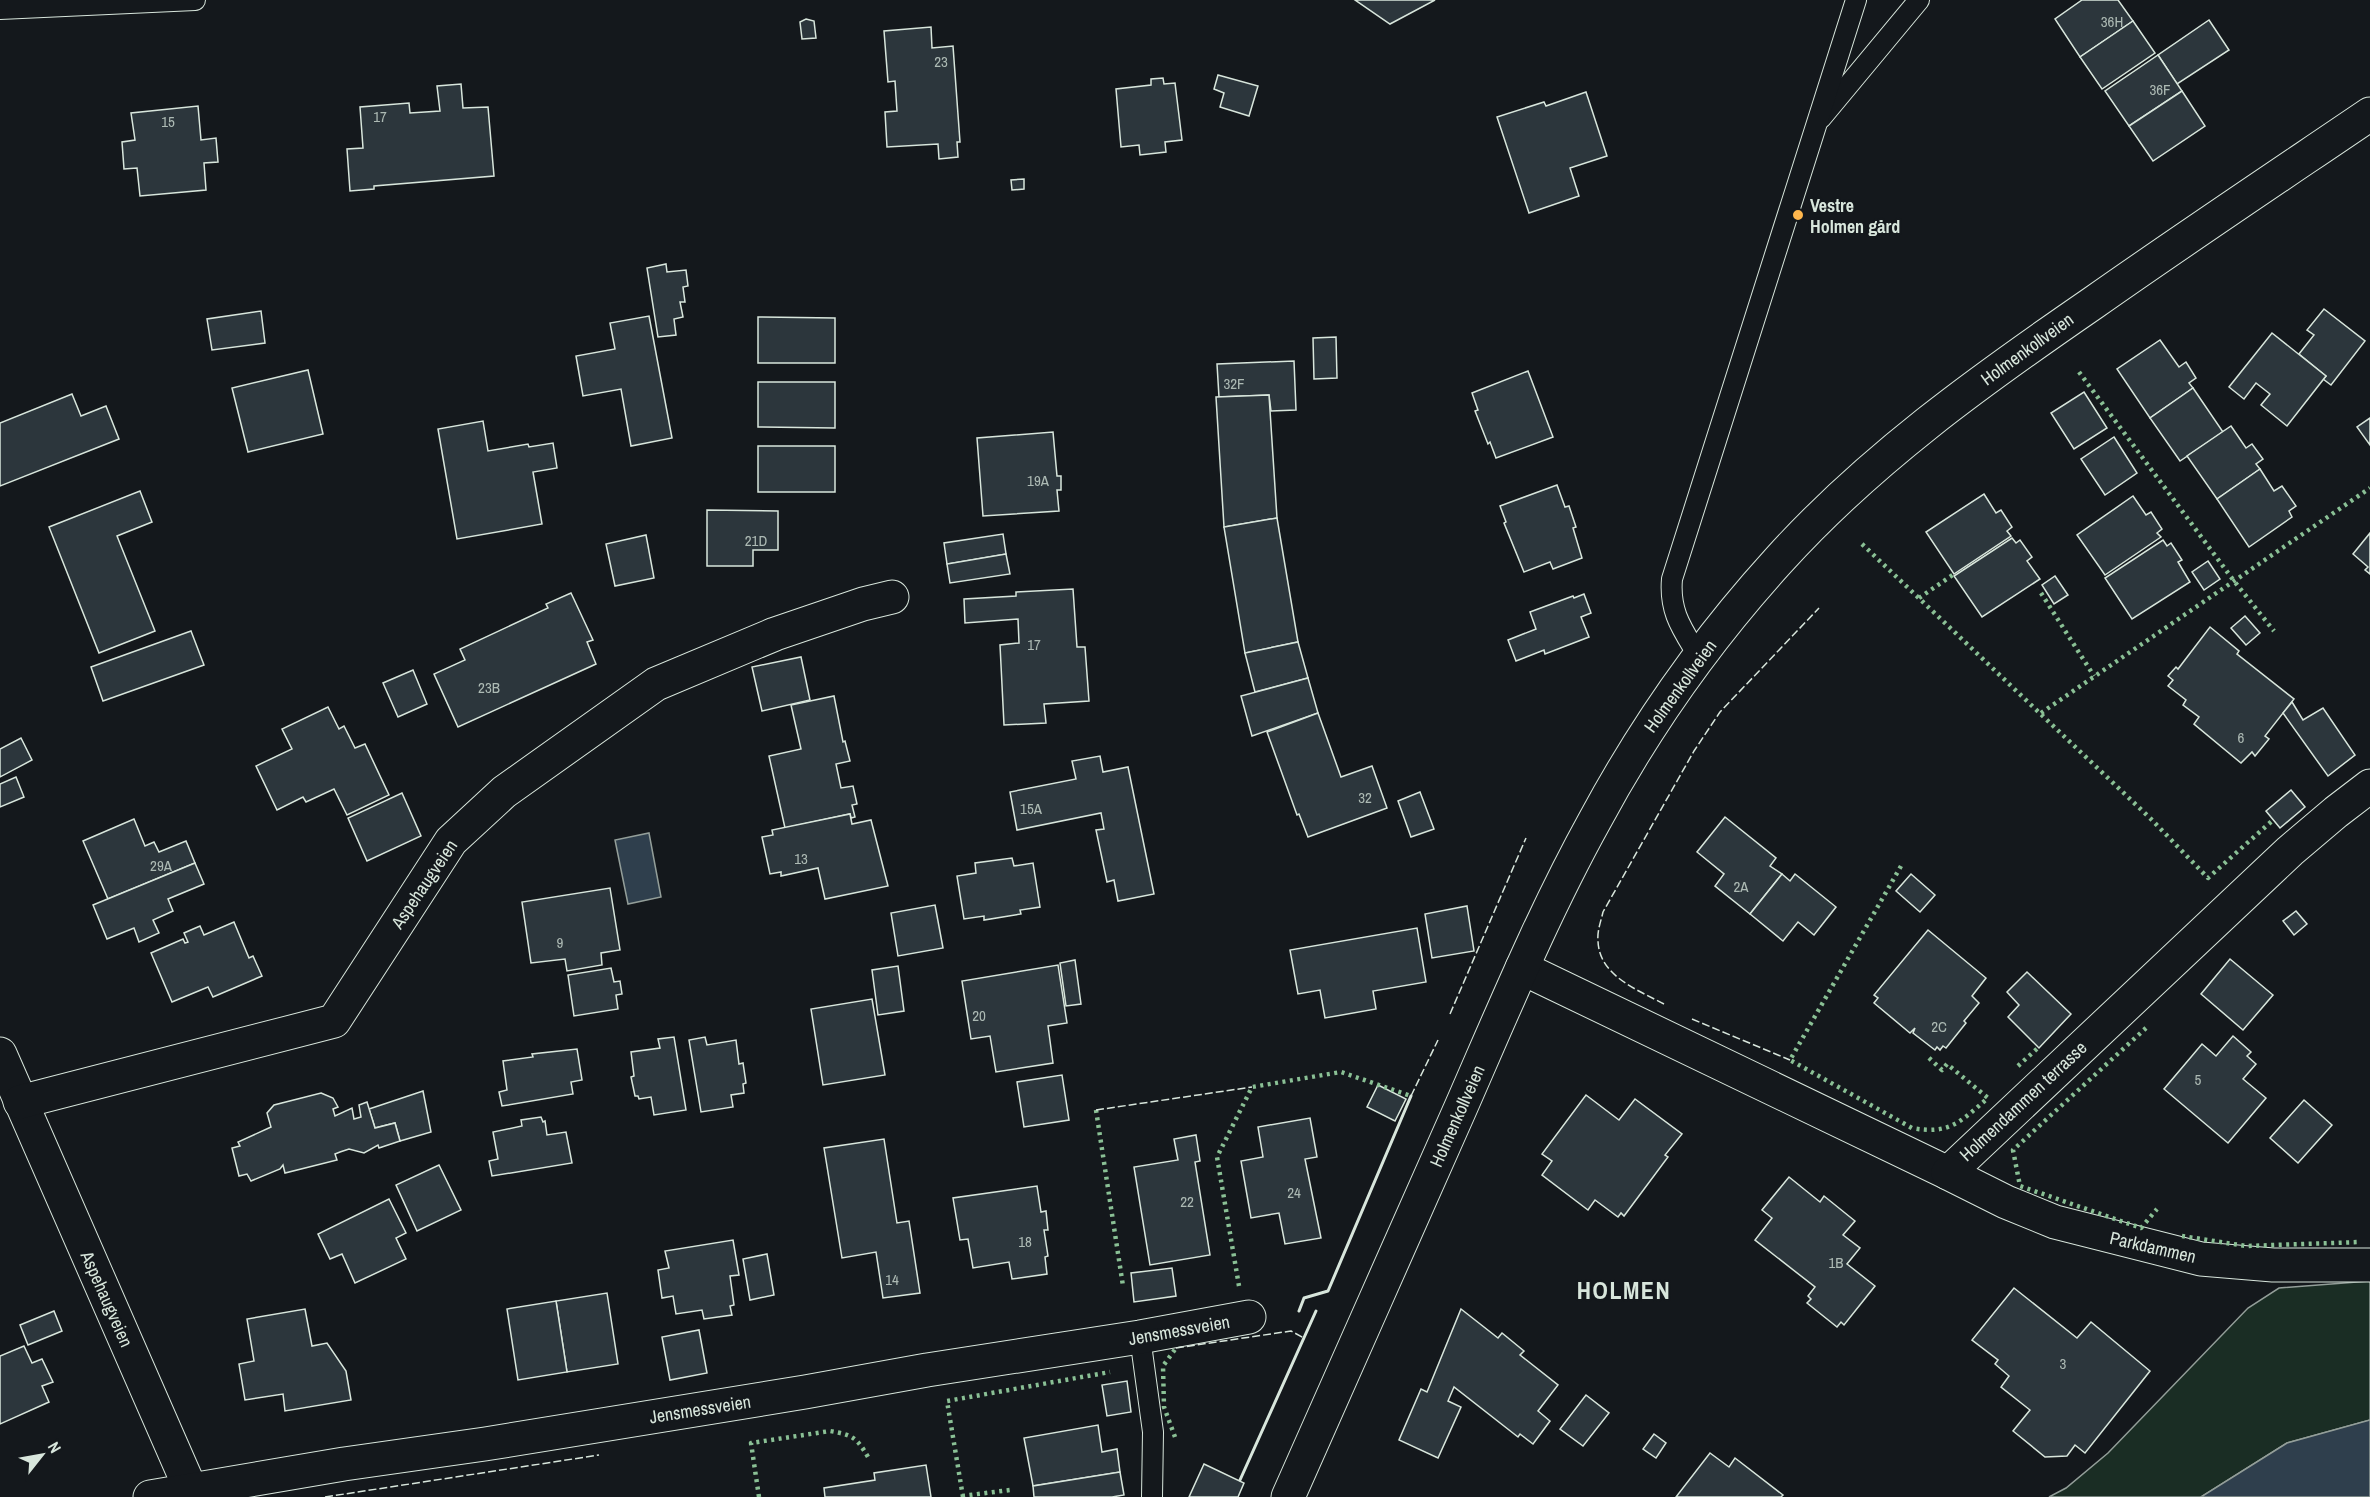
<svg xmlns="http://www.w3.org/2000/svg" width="2370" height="1497" font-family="'Archivo Narrow',sans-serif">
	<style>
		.green { fill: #1a2d24; stroke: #939e99; stroke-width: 1.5 }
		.water { fill: #2f3f4d; stroke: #939e99; stroke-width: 1.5 }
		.building { fill: #2c363c; stroke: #d8e6dc; stroke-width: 1.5 }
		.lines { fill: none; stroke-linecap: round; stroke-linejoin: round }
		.lane-casing { stroke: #d8e6dc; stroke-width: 22 }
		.street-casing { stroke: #d8e6dc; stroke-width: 35 }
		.secondary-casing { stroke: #d8e6dc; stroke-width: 35 }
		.lane { stroke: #14181c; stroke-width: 20 }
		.street { stroke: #14181c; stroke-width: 33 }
		.secondary { stroke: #14181c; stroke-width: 33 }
		.hedge { stroke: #8ac095; stroke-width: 4.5; stroke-dasharray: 3 4.5; stroke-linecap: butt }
		.fence { stroke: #d8e6dc; stroke-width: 1.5; stroke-dasharray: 8 3; stroke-linecap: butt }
		.wall { stroke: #d8e6dc; stroke-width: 3 }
		.poi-dot { fill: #ffb74d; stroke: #14181c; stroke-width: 2 }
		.labels { text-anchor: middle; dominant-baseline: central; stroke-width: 4.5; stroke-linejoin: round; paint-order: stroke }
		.number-label { font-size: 15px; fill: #adbab4 }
		.poi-label { font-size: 18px; font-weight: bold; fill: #d8e6dc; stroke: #14181c; text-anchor: start }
		.street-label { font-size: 18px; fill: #d8e6dc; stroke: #14181c }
		.district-label { font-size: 24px; font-weight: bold; letter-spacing: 1.5px; fill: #d8e6dc; stroke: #14181c }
	</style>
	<rect width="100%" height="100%" fill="#14181c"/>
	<polygon class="green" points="2370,1281 2370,1420 2287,1443 2201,1497 2049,1497 2066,1488 2108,1453 2248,1308 2279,1288"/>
	<g class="water">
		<polygon points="649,833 661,897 628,904 615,840"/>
		<polygon points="2370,1420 2370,1497 2201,1497 2287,1443"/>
	</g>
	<g class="building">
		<polygon points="1355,0 1435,0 1390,24"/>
		<polygon points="2082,0 2118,0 2133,21 2080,57 2055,19"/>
		<polygon points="806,19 814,21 816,38 802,39 800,22"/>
		<polygon points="2209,20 2229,50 2177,84 2158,55"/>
		<polygon points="2133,21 2155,53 2102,89 2080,57"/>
		<polygon points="931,27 932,48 953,46 960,142 957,142 958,157 939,159 938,144 887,147 885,112 897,111 895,81 888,82 884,31"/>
		<polygon points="2158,55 2182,91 2129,126 2105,91"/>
		<polygon points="1218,75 1258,86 1249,116 1220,107 1224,93 1214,89"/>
		<polygon points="1163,78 1164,84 1175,83 1182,140 1165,142 1166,152 1140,155 1139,145 1121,147 1116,89 1151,85 1151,79"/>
		<polygon points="461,84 463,108 488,107 494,176 374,186 374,189 350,191 347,149 363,148 360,107 409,103 410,113 440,111 437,86"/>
		<polygon points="2182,91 2205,126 2153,161 2129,126"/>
		<polygon points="1586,92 1607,156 1570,168 1579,196 1529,213 1497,117 1544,102 1546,106"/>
		<polygon points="198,106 201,140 216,138 218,162 204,163 206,190 140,196 137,168 124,169 122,142 135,140 131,113"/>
		<polygon points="1024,179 1024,189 1012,190 1011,180"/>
		<polygon points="666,264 667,272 686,270 688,286 683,287 685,302 680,302 683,317 674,319 676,335 658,337 647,268"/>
		<polygon points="2324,309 2365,341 2331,385 2323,379 2326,376 2299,354 2314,335 2307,330"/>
		<polygon points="261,311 265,343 212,350 207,319"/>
		<polygon points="649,316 672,438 631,446 621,389 583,396 576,356 615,349 610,323"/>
		<polygon points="758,317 835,318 835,363 758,363"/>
		<polygon points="2272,333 2326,376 2287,426 2261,405 2270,394 2256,383 2244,399 2229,387"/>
		<polygon points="1336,337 1337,378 1314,379 1313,338"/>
		<polygon points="2160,340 2179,367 2186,362 2196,378 2189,383 2193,388 2150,418 2117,369"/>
		<polygon points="1294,361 1296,410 1271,411 1269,395 1219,397 1217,364"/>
		<polygon points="308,370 323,434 248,452 232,388"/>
		<polygon points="1528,371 1553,437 1496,458 1490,442 1488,444 1475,411 1478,410 1472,393"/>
		<polygon points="758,382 835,382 835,428 758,427"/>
		<polygon points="2193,388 2223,432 2180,461 2150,418"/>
		<polygon points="2084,392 2107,428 2074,449 2051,413"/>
		<polygon points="72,394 81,416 106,406 119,439 0,486 0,423"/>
		<polygon points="1269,395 1277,518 1224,527 1216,397"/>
		<polygon points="2370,418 2370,445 2357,427"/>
		<polygon points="483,421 488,451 528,444 529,447 553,443 557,468 533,472 542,524 457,539 438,429"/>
		<polygon points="2231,426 2246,448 2252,444 2263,459 2256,464 2260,469 2217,499 2187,456"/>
		<polygon points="1053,432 1057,476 1061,476 1061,490 1057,490 1059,511 983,516 977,438"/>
		<polygon points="2114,437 2137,473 2105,495 2081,459"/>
		<rect x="758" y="446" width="77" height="46"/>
		<polygon points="2260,469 2274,491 2282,486 2296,506 2289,511 2292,517 2249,547 2217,499"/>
		<polygon points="1557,485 1565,507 1569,506 1576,527 1573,528 1582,558 1553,569 1550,562 1524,572 1504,523 1506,522 1500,506"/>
		<polygon points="140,491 152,522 117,536 155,631 99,653 49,527"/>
		<polygon points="1984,494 1996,513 2001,510 2012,527 2007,531 2011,536 1954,574 1926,532"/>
		<polygon points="2133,496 2146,515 2151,512 2162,529 2157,533 2161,537 2105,575 2077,535"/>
		<polygon points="707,510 778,511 778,550 753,550 753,566 707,566"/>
		<polygon points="1277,518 1298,642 1245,653 1224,527"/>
		<polygon points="2370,533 2370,574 2365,570 2368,567 2353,554"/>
		<polygon points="1003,534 1006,554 947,564 944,543"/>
		<polygon points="646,535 654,578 615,586 606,544"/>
		<polygon points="2012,538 2016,543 2020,540 2032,557 2027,561 2040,579 1982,617 1954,576"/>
		<polygon points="2163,540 2167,546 2171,543 2182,560 2178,562 2190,582 2132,619 2105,578"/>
		<polygon points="1006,554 1010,574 950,583 947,564"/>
		<polygon points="2208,561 2220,579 2204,590 2192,572"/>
		<polygon points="2055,576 2068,595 2054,604 2042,585"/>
		<polygon points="1073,589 1077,647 1085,647 1089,701 1044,704 1046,723 1004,725 1000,645 1019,643 1018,619 965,623 964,599 1016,596 1016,592"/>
		<polygon points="571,593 593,640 587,642 596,664 458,727 434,674 465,660 460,649 548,608 546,604"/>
		<polygon points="1584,594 1591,613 1581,617 1589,637 1545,654 1544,650 1516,661 1508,640 1536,629 1530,612 1573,596 1574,598"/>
		<polygon points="2245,616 2260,633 2246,645 2231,628"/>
		<polygon points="2210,627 2239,651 2237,654 2294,699 2265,736 2269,739 2255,756 2252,752 2241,763 2194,724 2199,717 2183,705 2186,700 2168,686 2173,680 2168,676 2176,667 2178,669"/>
		<polygon points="191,631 204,665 103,701 91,667"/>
		<polygon points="1298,642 1308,678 1255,692 1245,653"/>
		<polygon points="801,657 810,700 762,711 752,667"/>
		<polygon points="413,670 427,704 398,717 383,683"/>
		<polygon points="1308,678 1318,713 1252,736 1241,696"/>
		<polygon points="834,696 843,742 845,741 850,761 836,764 841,788 853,786 857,804 852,805 855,817 851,818 850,814 785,828 769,756 801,749 791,705"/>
		<polygon points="2292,702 2303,720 2323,708 2355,755 2328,776 2283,713"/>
		<polygon points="328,707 339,729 344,726 355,748 365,744 389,795 347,815 334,789 306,802 303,797 277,810 256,766 292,749 282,729"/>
		<polygon points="1318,713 1341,777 1372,766 1387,808 1308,837 1299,814 1297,815 1267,732"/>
		<polygon points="21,738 32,760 0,777 0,749"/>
		<polygon points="1100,756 1103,772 1128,767 1154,894 1118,901 1114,880 1107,882 1096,830 1104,829 1101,813 1017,830 1010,792 1076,779 1072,761"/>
		<polygon points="16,777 24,797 0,807 0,784"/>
		<polygon points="2291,790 2305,807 2280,828 2266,811"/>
		<polygon points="1420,792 1434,829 1411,837 1398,801"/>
		<polygon points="402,793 421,836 367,861 348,818"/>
		<polygon points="850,814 852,824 871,820 888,886 825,899 818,868 781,876 781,872 770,874 762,837 773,835 772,830"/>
		<polygon points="1725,817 1776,858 1770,866 1782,874 1750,914 1715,886 1724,874 1697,852"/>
		<polygon points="134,819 145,846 154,842 159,852 186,841 195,863 108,899 83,841"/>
		<polygon points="1012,858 1014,866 1033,863 1040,907 1020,910 1021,914 984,920 984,916 964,919 957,876 976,873 975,863"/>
		<polygon points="195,863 204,884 168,899 173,911 153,920 159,933 139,942 134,928 107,939 93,905"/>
		<polygon points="1782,874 1790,881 1795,874 1836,907 1814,935 1798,922 1783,941 1750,914"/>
		<polygon points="1911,874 1935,895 1920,912 1896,891"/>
		<polygon points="610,888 620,950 601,953 602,965 567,971 565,959 531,963 522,902"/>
		<polygon points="935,905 943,948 898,956 891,913"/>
		<polygon points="1467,906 1474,951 1432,958 1425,914"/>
		<polygon points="2296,911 2307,924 2294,935 2283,921"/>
		<polygon points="234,922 249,958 253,956 262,976 213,997 208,987 172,1002 151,953 183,939 185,943 188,942 184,933 200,926 204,935"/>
		<polygon points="1417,928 1426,982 1373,991 1376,1009 1325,1018 1320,990 1298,994 1290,950"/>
		<polygon points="1928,930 1986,978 1972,996 1979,1003 1964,1021 1966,1023 1946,1048 1943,1046 1940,1050 1937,1047 1935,1050 1913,1033 1915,1028 1910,1033 1874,1003 1878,998 1874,995"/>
		<polygon points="2230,959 2273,995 2243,1030 2201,994"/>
		<polygon points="1075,960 1081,1004 1066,1006 1060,963"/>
		<polygon points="1058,965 1067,1023 1048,1026 1053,1063 996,1072 990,1036 971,1039 962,981"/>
		<polygon points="898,966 904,1011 878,1015 872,970"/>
		<polygon points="611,968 614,982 620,981 622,994 616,995 618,1009 574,1016 568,975"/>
		<polygon points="2027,972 2071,1014 2039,1048 2008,1017 2019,1005 2007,992"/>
		<polygon points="872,999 885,1075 823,1085 811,1009"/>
		<polygon points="2233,1036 2251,1052 2247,1056 2256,1064 2243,1079 2266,1098 2228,1143 2164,1089 2202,1044 2216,1056"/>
		<polygon points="674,1037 686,1110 654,1115 651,1097 639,1099 638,1096 635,1096 631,1077 634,1076 631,1052 660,1048 658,1039"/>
		<polygon points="705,1037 707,1045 736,1040 739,1064 743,1063 746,1083 743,1084 744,1093 731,1095 733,1107 701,1112 689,1040"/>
		<polygon points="577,1049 582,1080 571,1082 573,1094 502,1106 499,1092 507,1090 503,1061 533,1057 532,1054"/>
		<polygon points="1062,1075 1069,1120 1024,1127 1017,1082"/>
		<polygon points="1378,1085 1406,1099 1395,1121 1367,1107"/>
		<polygon points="423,1091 431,1132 400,1141 395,1123 375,1128 369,1109"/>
		<polygon points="321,1093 333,1098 338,1107 333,1109 335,1116 352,1108 354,1119 361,1117 359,1105 367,1102 375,1128 395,1123 400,1141 379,1148 378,1145 364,1153 349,1149 340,1152 335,1154 337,1160 285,1173 283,1165 280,1169 251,1181 247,1174 239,1176 232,1148 240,1146 238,1142 271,1127 267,1113 274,1105"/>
		<polygon points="1586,1095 1619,1120 1635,1099 1682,1134 1665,1155 1668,1157 1624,1216 1621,1213 1618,1217 1595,1200 1588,1210 1542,1175 1552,1161 1542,1154"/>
		<polygon points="2304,1100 2332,1125 2298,1163 2270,1138"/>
		<polygon points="541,1117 543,1122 545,1121 547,1135 566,1132 572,1163 492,1176 489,1161 498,1159 493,1132 522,1126 521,1120"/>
		<polygon points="1310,1118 1317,1157 1305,1159 1321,1238 1285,1244 1279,1213 1251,1218 1241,1161 1263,1157 1258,1127"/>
		<polygon points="1196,1135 1200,1161 1195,1162 1210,1255 1150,1265 1134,1167 1178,1160 1174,1139"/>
		<polygon points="884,1139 897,1223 909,1221 920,1293 883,1298 876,1252 842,1258 824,1148"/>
		<polygon points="439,1165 461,1210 417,1231 396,1185"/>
		<polygon points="1789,1177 1820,1202 1824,1196 1855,1221 1843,1235 1860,1248 1847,1264 1875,1286 1844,1325 1841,1322 1837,1327 1807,1303 1811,1299 1808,1296 1815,1287 1755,1240 1772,1218 1762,1210"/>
		<polygon points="1037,1186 1041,1212 1046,1211 1048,1230 1044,1230 1048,1256 1045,1257 1047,1274 1012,1279 1009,1262 973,1268 968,1239 960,1240 953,1198"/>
		<polygon points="389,1199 406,1233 396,1238 406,1259 355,1283 342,1254 330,1259 318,1234"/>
		<polygon points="733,1240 739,1275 730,1276 734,1305 730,1306 732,1315 704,1319 702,1310 676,1314 673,1296 662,1298 658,1270 669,1268 665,1251"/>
		<polygon points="767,1254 774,1295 750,1300 743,1259"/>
		<polygon points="1172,1268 1176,1296 1134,1302 1131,1273"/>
		<polygon points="2014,1288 2077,1338 2091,1322 2150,1371 2085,1453 2075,1445 2067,1456 2045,1457 2013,1431 2030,1410 2001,1387 2009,1376 1995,1364 1998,1360 1972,1340"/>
		<polygon points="607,1293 618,1364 567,1372 556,1301"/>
		<polygon points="556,1301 567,1372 518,1380 507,1309"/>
		<polygon points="305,1309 312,1346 327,1343 346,1371 351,1400 285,1411 283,1394 245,1400 239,1364 254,1361 247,1319"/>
		<polygon points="1461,1309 1498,1338 1502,1333 1524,1351 1520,1355 1558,1385 1538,1411 1550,1421 1533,1444 1520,1434 1518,1437 1454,1387 1448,1401 1461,1407 1438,1458 1399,1440 1421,1389 1427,1392"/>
		<polygon points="54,1311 62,1331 28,1345 20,1325"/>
		<polygon points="699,1330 707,1373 670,1380 662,1337"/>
		<polygon points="24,1346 32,1363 42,1359 53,1382 42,1386 49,1402 0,1424 0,1356"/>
		<polygon points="1127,1381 1131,1412 1107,1416 1102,1385"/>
		<polygon points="1586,1395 1609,1413 1583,1446 1560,1429"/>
		<polygon points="1098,1425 1102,1452 1117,1449 1120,1472 1033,1486 1024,1438"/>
		<polygon points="1654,1434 1666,1443 1656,1458 1643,1449"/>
		<polygon points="1710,1453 1729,1467 1735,1458 1783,1495 1781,1497 1676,1497"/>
		<polygon points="1204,1464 1244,1483 1238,1497 1189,1497"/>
		<polygon points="926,1465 931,1497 825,1497 824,1488 875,1480 874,1473"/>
		<polygon points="1120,1472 1124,1495 1112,1497 1034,1497 1033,1486"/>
	</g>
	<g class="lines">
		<g class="lane-casing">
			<g id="lane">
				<polyline points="0,9 195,0"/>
				<polyline points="1821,118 1919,0"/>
				<path d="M1699,657C1683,630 1669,613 1672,579L1856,0"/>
				<polyline points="1140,1337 1153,1432 1152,1497"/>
			</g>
		</g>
		<g class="street-casing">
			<g id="street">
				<polyline points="1522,968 1948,1173 2290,851 2336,812 2370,786"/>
				<polyline points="0,1054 194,1497"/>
				<polyline points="20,1102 334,1021 451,841 504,792 656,684 775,634 863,604 892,597"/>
				<polyline points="1948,1173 2006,1202 2055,1222 2201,1259 2273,1265 2370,1265"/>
				<polyline points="150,1497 344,1464 485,1444 805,1392 927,1370 1140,1337 1249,1317"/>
			</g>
		</g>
		<g class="secondary-casing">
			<path id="secondary" d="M1288,1497C1346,1367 1403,1237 1461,1107C1503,1011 1544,912 1595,820C1645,727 1707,639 1778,561C1869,460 1981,380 2093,303C2184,239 2277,177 2370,114"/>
		</g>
		<use href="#lane" class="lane"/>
		<use href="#street" class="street"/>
		<use href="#secondary" class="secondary"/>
		<g class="hedge">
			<polyline points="2079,372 2234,581 2274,631"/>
			<polyline points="1862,544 2151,819 2208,878 2273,820"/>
			<polyline points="2041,593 2094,676"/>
			<polyline points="1919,598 1954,574"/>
			<polyline points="2041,713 2370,488"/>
			<path d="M1901,866L1790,1060L1912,1128C1950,1135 1961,1121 1988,1098L1947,1064L1942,1070L1928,1057"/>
			<polyline points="2146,1028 2013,1150 2020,1186 2141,1228 2157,1209"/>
			<polyline points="2018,1066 2040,1046"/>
			<polyline points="1096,1110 1123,1286"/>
			<polyline points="2182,1236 2246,1246 2360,1242"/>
			<polyline points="1239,1286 1217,1157 1252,1087 1341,1072 1411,1096"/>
			<polyline points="1175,1437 1164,1407 1163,1366 1176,1348"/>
			<polyline points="962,1496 1010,1490"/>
			<path d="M759,1497L751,1443L830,1431C853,1435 857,1438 868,1457"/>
			<polyline points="963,1497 947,1401 1110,1372"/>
		</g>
		<g class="fence">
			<path d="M1664,1004C1638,990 1599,976 1598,941C1597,931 1601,921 1603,912L1694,751L1720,712L1819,608"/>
			<polyline points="1450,1014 1526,838"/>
			<polyline points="1692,1019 1790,1060"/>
			<polyline points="1411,1096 1438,1040"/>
			<polyline points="1096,1110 1252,1087"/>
			<polyline points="1176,1348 1291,1331 1304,1338"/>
			<polyline points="325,1497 599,1455"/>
		</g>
		<g class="wall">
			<polyline points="1299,1311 1304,1298 1328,1291 1411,1096"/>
			<polyline points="1240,1480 1316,1311"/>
		</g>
	</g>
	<circle class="poi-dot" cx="1798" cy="215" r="6"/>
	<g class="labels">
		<g class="number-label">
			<text x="2112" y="21">36H</text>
			<text x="941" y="61">23</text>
			<text x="2160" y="89">36F</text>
			<text x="380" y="116">17</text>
			<text x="168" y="121">15</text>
			<text x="1234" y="383">32F</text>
			<text x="1038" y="480">19A</text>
			<text x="756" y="540">21D</text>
			<text x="1034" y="644">17</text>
			<text x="489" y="687">23B</text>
			<text x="2241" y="737">6</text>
			<text x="1365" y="797">32</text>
			<text x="1031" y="808">15A</text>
			<text x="801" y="858">13</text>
			<text x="161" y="865">29A</text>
			<text x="1741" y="886">2A</text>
			<text x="560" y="942">9</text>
			<text x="979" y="1015">20</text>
			<text x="1939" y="1026">2C</text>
			<text x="2198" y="1079">5</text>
			<text x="1294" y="1192">24</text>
			<text x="1187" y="1201">22</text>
			<text x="1025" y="1241">18</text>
			<text x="1836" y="1262">1B</text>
			<text x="892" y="1279">14</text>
			<text x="2063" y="1363">3</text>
		</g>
		<g class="poi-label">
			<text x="1810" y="205">Vestre<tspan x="1810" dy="21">Holmen gård</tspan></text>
		</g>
		<g class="street-label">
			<text transform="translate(2027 349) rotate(-36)">Holmenkollveien</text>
			<text transform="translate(1680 686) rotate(-54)">Holmenkollveien</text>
			<text transform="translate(424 884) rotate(-56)">Aspehaugveien</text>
			<text transform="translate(2023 1101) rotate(-43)">Holmendammen terrasse</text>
			<text transform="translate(1457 1116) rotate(-66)">Holmenkollveien</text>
			<text transform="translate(2153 1247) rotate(13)">Parkdammen</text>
			<text transform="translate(107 1299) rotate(66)">Aspehaugveien</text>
			<text transform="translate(1179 1330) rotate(-10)">Jensmessveien</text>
			<text transform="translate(700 1409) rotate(-9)">Jensmessveien</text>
		</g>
		<g class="district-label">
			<text x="1624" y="1290">HOLMEN</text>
		</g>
	</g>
	<g transform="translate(42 1455) rotate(59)" stroke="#14181c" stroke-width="4.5" paint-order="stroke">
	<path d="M0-4.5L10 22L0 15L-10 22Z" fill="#d8e6dc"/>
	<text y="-9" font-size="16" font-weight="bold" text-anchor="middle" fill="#d8e6dc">N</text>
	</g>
</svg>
